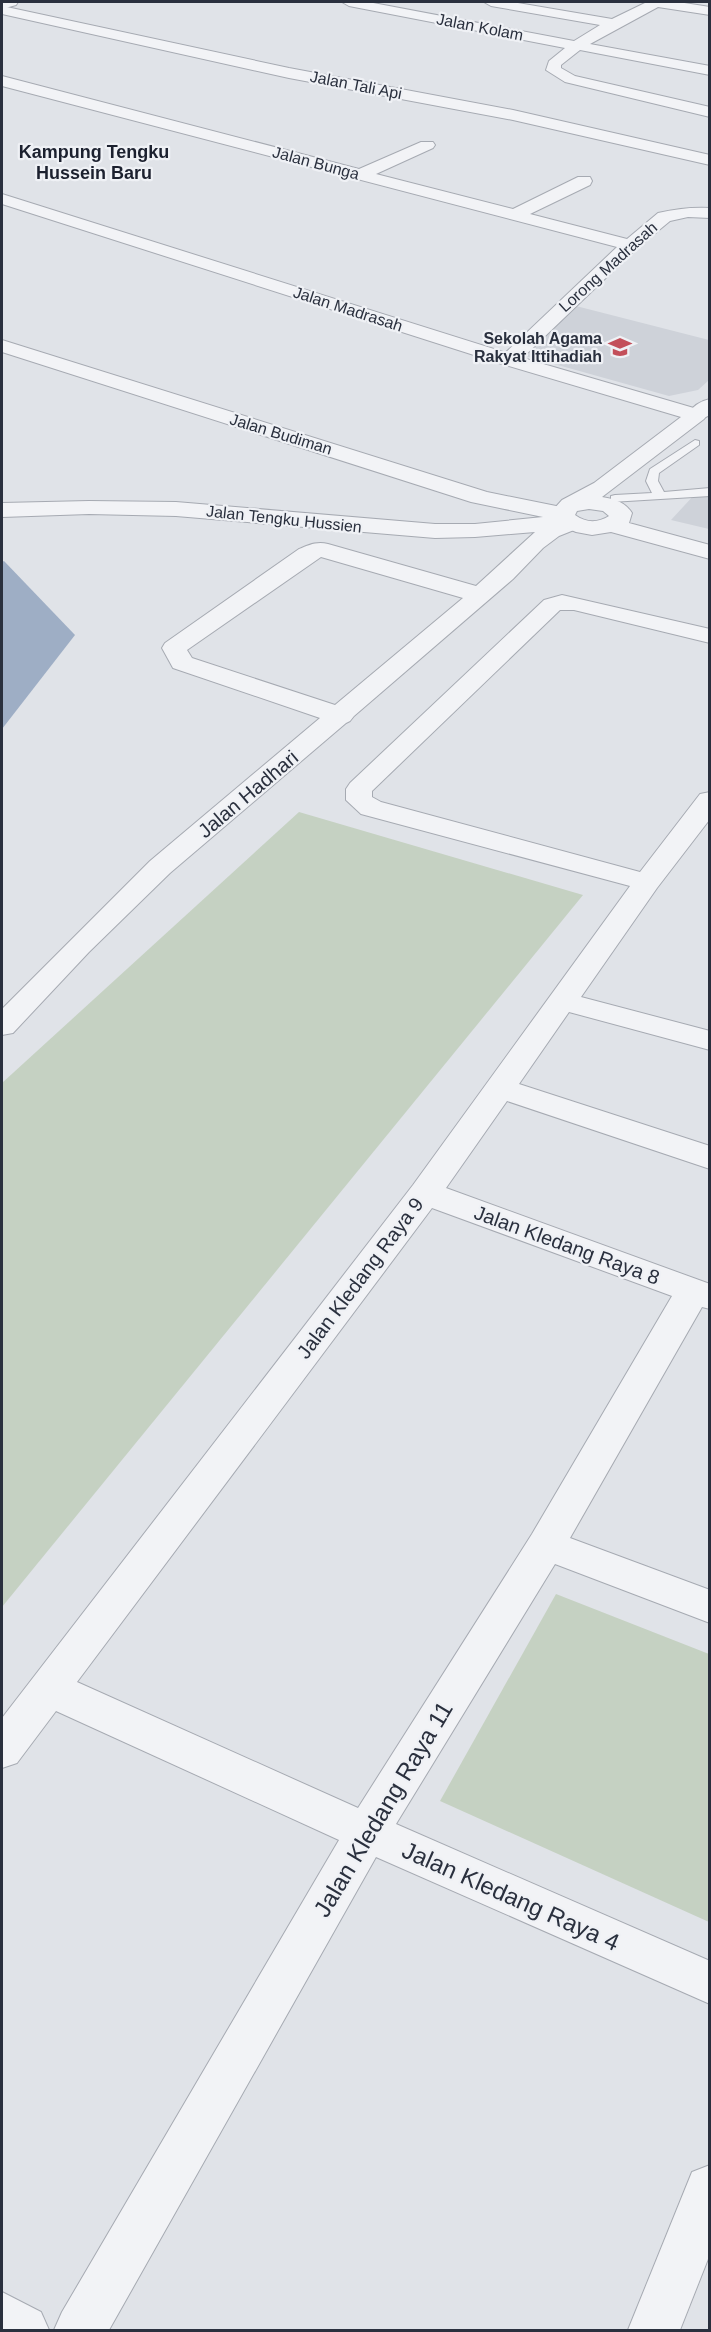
<svg xmlns="http://www.w3.org/2000/svg" width="711" height="2332" font-family="Helvetica,sans-serif">
	<style>
		.built { fill: #ced2d9 }
		.green { fill: #c5d1c2 }
		.water { fill: #9eaec5 }
		.lines { fill: none; stroke-linecap: round; stroke-linejoin: round }
		.service-casing { stroke: #a6aab2; stroke-width: 2 }
		.minor-casing { stroke: #a6aab2; stroke-width: 2 }
		.tertiary-casing { stroke: #a6aab2; stroke-width: 2 }
		.service { fill: #f2f3f6; fill-rule: evenodd }
		.minor { fill: #f2f3f6; fill-rule: evenodd }
		.tertiary { fill: #f2f3f6; fill-rule: evenodd }
		.labels { text-anchor: middle; dominant-baseline: central; stroke-width: 4.5; stroke-linejoin: round; paint-order: stroke }
		.far-street-label { font-size: 16px; fill: #2a303e; stroke: #eff1f5 }
		.far-poi-label { font-size: 16px; font-weight: bold; fill: #2a303e; stroke: #eff1f5; text-anchor: end }
		.far-neighbourhood-label { font-size: 18px; font-weight: bold; fill: #1c212f; stroke: #eff1f5 }
		.street-label { font-size: 20px; fill: #2a303e; stroke: #eff1f5 }
		.near-street-label { font-size: 24px; fill: #2a303e; stroke: #eff1f5 }
	</style>
	<rect width="100%" height="100%" fill="#e0e3e8"/>
	<g class="built">
		<polygon points="576,306 709,340 709,380 698,390 669,396 522,355"/>
		<polygon points="709,491 709,529 671,520 696,493"/>
	</g>
	<g class="green">
		<polygon points="299,812 583,895 2,1607 2,1083"/>
		<polygon points="556,1594 709,1654 709,1922 440,1801"/>
	</g>
	<polygon class="water" points="4,561 75,635 2,729 2,562"/>
	<g class="lines">
		<g class="service-casing">
			<polygon id="service" points="695,440 699,441 699,445 659,473 658,481 664,492 710,488 710,496 611,502 611,496 615,495 652,493 646,481 650,469"/>
		</g>
		<g class="minor-casing">
			<g id="minor">
				<polygon points="342,2 368,2 574,41 600,25 491,6 484,2 512,2 612,19 647,2 678,2 710,7 710,15 658,7 590,44 710,66 710,75 580,50 561,65 561,68 575,76 710,107 710,117 565,82 546,70 549,61 565,48 349,6"/>
				<polygon points="2,6 289,68 513,110 710,155 710,165 513,120 289,78 2,14"/>
				<path d="M2,76L359,169L421,142H433L435,145L433,148L376,174L513,209L578,177H590L592,181L590,185L530,214L627,239L658,213C676,209 691,207 710,208V218L688,217L670,221L636,249L516,364H502L499,360L502,356L617,247L2,86Z"/>
				<path d="M2,340L487,492L571,509L574,514L572,517L579,518L582,523L579,528L559,536L543,548L513,579L354,716L350,721L346,723L170,873L89,952L13,1033L2,1035V1009L150,861L320,718L173,668L162,648L165,643L299,549C309,545 317,541 328,544L476,586L535,532L475,537L435,538L176,516L89,514L2,517V503L89,501L176,502L435,524H475L543,517L471,502L2,352ZM321,557L463,598L335,705L192,658L187,650Z"/>
				<path d="M710,399V415L697,421L690,419L687,415C692,407 700,401 710,399Z"/>
				<path d="M562,595L710,629V643L574,610H560L372,791V797L381,802L640,872L700,794L710,792V819L657,888L581,997L710,1031V1050L569,1012L519,1084L710,1146V1169L507,1101L446,1188L710,1284V1309L702,1307L570,1538L710,1590V1623L555,1564L396,1824L710,1961V2004L376,1857L109,2330H54L62,2312L339,1840L56,1711L17,1763L2,1768V1718L413,1185L630,886L361,814L346,800V789L350,783L544,600ZM432,1208L672,1296L532,1534L358,1808L77,1682Z"/>
				<polygon points="710,2165 710,2254 680,2330 628,2330 692,2172"/>
				<polygon points="2,2292 41,2312 49,2330 2,2330"/>
			</g>
		</g>
		<g class="tertiary-casing">
			<g id="tertiary">
				<polygon points="2,2 18,2 16,5 2,9"/>
				<path d="M2,194L516,356L704,411L707,415L704,419L602,497C614,499 625,502 632,513L629,523L710,545V559L611,532L592,535L576,532L562,526L553,517V510L562,500L594,483L681,417L502,364L2,204ZM589,509L603,511L609,516C598,523 586,523 575,515L577,511Z"/>
			</g>
		</g>
		<use href="#service" class="service"/>
		<use href="#minor" class="minor"/>
		<use href="#tertiary" class="tertiary"/>
	</g>
	<defs>
		<g id="school-bare" transform="scale(1.8)"><path d="M0-5L7-2L0 1L-7-2ZM-4 1L0 2.5L4 1V4Q0 6-4 4Z" fill="#c34f5a" stroke="#eff1f5" stroke-width="2.5" paint-order="stroke"/></g>
	</defs>
	<g fill-rule="evenodd">
		<use href="#school-bare" x="620" y="347"/>
	</g>
	<g class="labels">
		<g class="far-street-label">
			<text transform="translate(480 27) rotate(11)">Jalan Kolam</text>
			<text transform="translate(356 85) rotate(11)">Jalan Tali Api</text>
			<text transform="translate(316 163) rotate(15)">Jalan Bunga</text>
			<text transform="translate(608 267) rotate(-42)">Lorong Madrasah</text>
			<text transform="translate(348 309) rotate(18)">Jalan Madrasah</text>
			<text transform="translate(281 434) rotate(17)">Jalan Budiman</text>
			<text transform="translate(284 519) rotate(6)">Jalan Tengku Hussien</text>
		</g>
		<g class="far-poi-label">
			<text x="602" y="338">Sekolah Agama<tspan x="602" dy="18">Rakyat Ittihadiah</tspan></text>
		</g>
		<g class="far-neighbourhood-label">
			<text x="94" y="152">Kampung Tengku<tspan x="94" dy="21">Hussein Baru</tspan></text>
		</g>
		<g class="street-label">
			<text transform="translate(248 794) rotate(-40)">Jalan Hadhari</text>
			<text transform="translate(567 1245) rotate(20)">Jalan Kledang Raya 8</text>
			<text transform="translate(360 1278) rotate(-53)">Jalan Kledang Raya 9</text>
		</g>
		<g class="near-street-label">
			<text transform="translate(383 1809) rotate(-59)">Jalan Kledang Raya 11</text>
			<text transform="translate(511 1896) rotate(24)">Jalan Kledang Raya 4</text>
		</g>
	</g>
	<rect width="711" height="2332" fill="none" stroke="#2a303e" stroke-width="6"/>
</svg>
